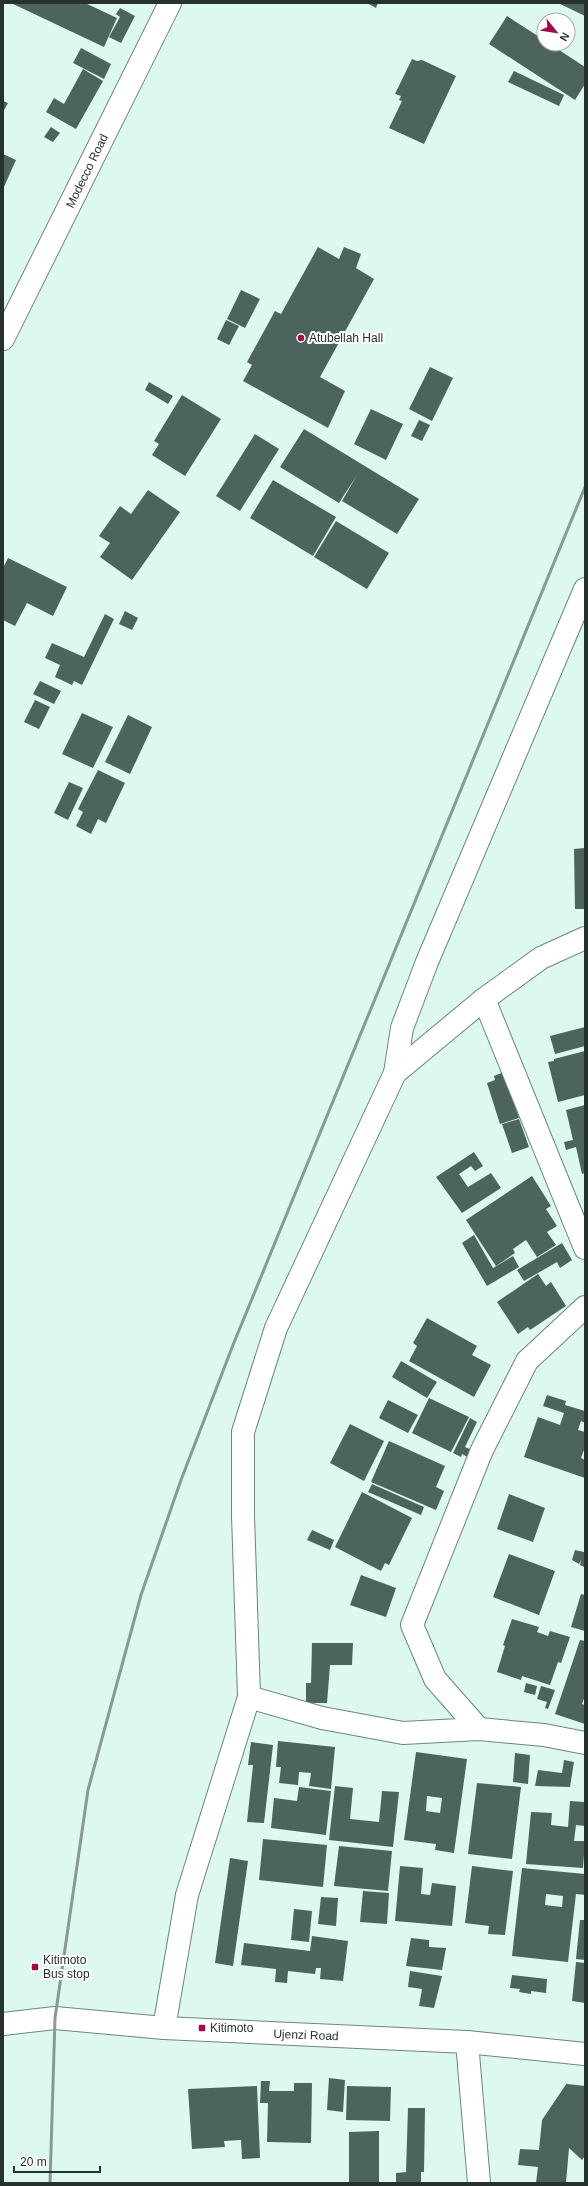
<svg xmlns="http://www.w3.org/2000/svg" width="588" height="2186" font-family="Arial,sans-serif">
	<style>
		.building { fill: #4d635d; fill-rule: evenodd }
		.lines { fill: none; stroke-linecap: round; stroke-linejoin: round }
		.minor-casing { stroke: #6d857e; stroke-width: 24 }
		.tertiary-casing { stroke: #6d857e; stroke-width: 24 }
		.minor { stroke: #fff; stroke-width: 22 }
		.tertiary { stroke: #fff; stroke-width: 22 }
		.rail { stroke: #879a94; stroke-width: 3 }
		.poi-dot { fill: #a1084a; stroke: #fefefe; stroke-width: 1.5 }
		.labels { text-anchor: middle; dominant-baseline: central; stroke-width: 4; stroke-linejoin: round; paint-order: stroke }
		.street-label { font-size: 12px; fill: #27312e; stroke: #fefefe }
		.poi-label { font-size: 12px; fill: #27312e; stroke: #fefefe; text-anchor: start }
	</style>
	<rect width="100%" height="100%" fill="#ddf8f0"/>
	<g class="building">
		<polygon points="11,3 85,3 117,18 104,47"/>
		<polygon points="367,3 378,3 376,8"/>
		<polygon points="558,3 585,3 585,16"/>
		<polygon points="120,8 135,16 121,43 109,37 120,17 116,14"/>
		<polygon points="507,16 544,40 544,44 550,44 585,67 585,84 575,100 489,44"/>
		<polygon points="81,48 111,64 104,79 73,63"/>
		<polygon points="412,59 417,61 422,60 456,76 424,144 389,128 402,101 399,100 401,96 395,94"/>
		<polygon points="83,69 103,81 76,129 46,112 54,98 64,104"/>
		<polygon points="514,71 564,95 559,106 508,82"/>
		<polygon points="3,101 8,103 3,112"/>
		<polygon points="51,127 60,133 53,142 44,137"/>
		<polygon points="3,154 16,160 3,189"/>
		<polygon points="318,247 339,259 344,247 361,254 356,268 374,279 320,377 345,391 328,428 243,381 252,365 247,362 275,311 281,314"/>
		<polygon points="241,290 260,299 245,328 227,319"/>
		<polygon points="226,320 239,326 229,345 217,339"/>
		<polygon points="430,367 453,378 432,421 409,409"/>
		<polygon points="149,382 173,396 168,404 145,390"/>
		<polygon points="182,395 221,419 185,476 152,455 159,444 154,441"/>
		<polygon points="371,409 403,424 386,460 354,444"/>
		<polygon points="419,420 430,425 422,441 411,436"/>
		<polygon points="304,429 419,499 397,534 342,501 357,475 339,503 280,467"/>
		<polygon points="255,434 279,449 240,511 216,496"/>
		<polygon points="273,480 336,517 313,556 250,518"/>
		<polygon points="148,490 180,512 132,580 100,557 110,543 99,536 120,506 131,514"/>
		<polygon points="336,521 389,553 367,589 314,557"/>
		<polygon points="8,558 67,587 53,616 27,603 15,626 3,620 3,568"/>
		<polygon points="125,611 138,618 132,630 119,624"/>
		<polygon points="105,614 114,619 82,685 74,681 72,685 55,677 60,665 45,658 52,643 84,657"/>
		<polygon points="40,681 61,691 54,704 33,694"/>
		<polygon points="35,700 50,707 39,729 24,722"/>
		<polygon points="82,713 113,727 93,768 62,754"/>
		<polygon points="128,715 152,727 130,774 105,762"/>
		<polygon points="98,770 125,783 106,823 98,819 91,834 76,826 83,812 78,809"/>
		<polygon points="69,782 83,788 68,820 54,813"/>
		<polygon points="585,848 585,909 575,909 574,849"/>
		<polygon points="585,1027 585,1046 555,1054 550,1036"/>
		<polygon points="585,1051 585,1095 558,1102 548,1062 554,1061 554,1059"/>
		<polygon points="504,1072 519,1118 500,1124 487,1083 495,1080 494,1076"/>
		<polygon points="585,1105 585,1173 582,1174 576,1147 566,1150 564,1142 573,1140 566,1110"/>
		<polygon points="519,1119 529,1147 512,1153 502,1124"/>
		<polygon points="474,1152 483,1166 475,1171 471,1166 459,1174 468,1187 491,1173 501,1188 462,1213 436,1177"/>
		<polygon points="532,1176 551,1206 546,1209 557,1226 547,1232 556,1245 537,1257 526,1240 513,1249 515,1253 496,1266 466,1220"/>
		<polygon points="474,1235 493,1268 513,1256 519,1267 487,1286 462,1243"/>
		<polygon points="562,1243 572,1260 560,1268 557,1262 524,1281 517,1270"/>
		<polygon points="538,1274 546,1286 551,1282 566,1306 530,1330 528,1327 518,1334 497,1302"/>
		<polygon points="427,1318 477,1346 472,1355 491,1365 474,1397 409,1361 417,1346 413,1343"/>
		<polygon points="401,1361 437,1382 427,1398 392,1377"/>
		<polygon points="547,1395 566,1401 565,1405 585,1411 585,1423 581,1421 578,1430 585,1432 585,1447 581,1458 585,1460 585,1478 524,1457 538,1417 560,1425 564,1413 543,1406"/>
		<polygon points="429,1398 469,1417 451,1452 412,1433"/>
		<polygon points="388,1400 418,1415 408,1433 379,1418"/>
		<polygon points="470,1418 477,1422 465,1447 472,1450 469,1458 462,1454 461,1457 453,1453"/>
		<polygon points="350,1424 384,1441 364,1481 330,1463"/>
		<polygon points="389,1441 445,1466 436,1487 444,1491 436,1510 371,1482"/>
		<polygon points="372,1484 424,1507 421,1515 368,1492"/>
		<polygon points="362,1492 412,1518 389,1565 385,1563 381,1571 335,1547"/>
		<polygon points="509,1494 545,1508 533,1542 497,1529"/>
		<polygon points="312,1530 334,1540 330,1550 307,1540"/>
		<polygon points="575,1550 584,1552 585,1555 584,1567 580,1565 581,1560 579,1564 572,1560"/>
		<polygon points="509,1554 555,1571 539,1615 493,1597"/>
		<polygon points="361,1575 396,1588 386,1617 350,1605"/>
		<polygon points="581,1594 585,1595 585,1631 571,1627"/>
		<polygon points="512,1619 539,1627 537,1632 548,1636 550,1631 570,1637 561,1663 558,1662 550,1685 522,1676 521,1680 497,1672 505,1646 503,1645"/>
		<polygon points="580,1640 585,1641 585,1696 582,1704 585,1705 585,1724 555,1714"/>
		<polygon points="312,1643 353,1643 352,1665 330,1665 327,1703 306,1703 306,1683 311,1683"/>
		<polygon points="526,1683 537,1686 535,1695 524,1692"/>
		<polygon points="541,1686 555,1690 548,1709 545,1708 547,1702 537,1699"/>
		<polygon points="278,1741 335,1747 331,1789 309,1786 311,1773 299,1772 298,1785 279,1783 281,1767 276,1767"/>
		<polygon points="251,1742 273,1745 264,1823 247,1822 253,1765 248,1765"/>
		<path d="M416,1752L467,1759L454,1853L435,1850L436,1844L404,1840ZM427,1796L442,1798L440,1813L426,1811Z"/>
		<polygon points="515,1753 530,1755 528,1784 513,1782"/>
		<polygon points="564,1760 574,1762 570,1787 535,1786 538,1770 562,1773"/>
		<polygon points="477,1783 521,1787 512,1859 468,1854"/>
		<polygon points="335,1786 353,1788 350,1819 379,1822 382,1791 399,1792 393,1847 329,1840"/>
		<polygon points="299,1787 331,1791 326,1835 271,1828 274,1798 297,1801"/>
		<polygon points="570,1801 585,1802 585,1826 576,1825 574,1841 585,1841 583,1868 526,1864 531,1812 552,1813 551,1825 568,1827"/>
		<polygon points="263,1839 327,1845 323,1887 259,1880"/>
		<polygon points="339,1846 392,1851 388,1891 334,1886"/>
		<polygon points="230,1858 248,1861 233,1966 215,1963"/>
		<polygon points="400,1866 423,1868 421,1894 430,1895 432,1883 456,1886 452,1926 395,1921"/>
		<polygon points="472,1866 513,1871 505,1935 488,1934 489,1926 465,1923"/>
		<path d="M522,1868L585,1874V1895L576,1894L568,1962L512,1956ZM546,1894L563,1896L562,1907L545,1905Z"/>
		<polygon points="363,1891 389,1893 387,1924 360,1922"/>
		<polygon points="321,1897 338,1898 336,1926 318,1924"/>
		<polygon points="294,1909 312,1911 309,1942 291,1940"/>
		<polygon points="580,1920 585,1920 585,1960 576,1959"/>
		<polygon points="312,1936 348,1941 343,1981 320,1979 321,1968 316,1968 315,1974 288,1971 287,1983 275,1982 276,1969 241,1965 244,1943 310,1951"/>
		<polygon points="411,1938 429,1940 429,1947 446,1948 442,1970 406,1966"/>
		<polygon points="576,1962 585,1963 585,2003 572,2001"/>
		<polygon points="410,1971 442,1976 434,2008 419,2006 422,1989 408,1987"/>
		<polygon points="512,1975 547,1979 546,1993 531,1991 531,1994 519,1992 520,1989 510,1988"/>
		<polygon points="329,2078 345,2080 343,2112 327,2110"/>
		<polygon points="261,2081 270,2081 269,2091 294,2091 294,2083 312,2083 311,2143 267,2142 268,2103 260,2103"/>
		<polygon points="567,2083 567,2084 585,2086 585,2156 582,2160 569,2148 566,2183 536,2183 538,2167 518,2165 520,2149 539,2150 542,2120"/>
		<polygon points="257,2086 260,2158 242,2159 241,2140 224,2141 225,2147 192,2149 188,2089"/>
		<polygon points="347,2086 391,2087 390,2121 346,2120"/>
		<polygon points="408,2108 425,2108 424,2172 421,2172 421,2183 396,2183 396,2173 406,2172"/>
		<polygon points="379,2131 379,2183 349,2183 349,2132"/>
	</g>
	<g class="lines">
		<g class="minor-casing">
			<g id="minor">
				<polyline points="3,339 170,3"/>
				<polyline points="483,1000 488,1009 585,1248"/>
				<polyline points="395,1073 402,1028 427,962 585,589"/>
				<polyline points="249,1697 322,1718 403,1733 479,1729 544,1735 585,1743"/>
				<polyline points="479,1729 435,1679 412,1625 482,1450 527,1361 585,1307"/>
				<polyline points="164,2028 187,1895 249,1697 243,1515 243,1432 276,1328 395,1073 483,1000 541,958 585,938"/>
				<polyline points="467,2042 479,2183"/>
			</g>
		</g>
		<g class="tertiary-casing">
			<polyline id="tertiary" points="3,2024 55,2018 164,2028 467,2042 585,2054"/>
		</g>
		<use href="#minor" class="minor"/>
		<use href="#tertiary" class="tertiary"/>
		<polyline class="rail" points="50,2183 55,2018 88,1790 141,1595 181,1480 233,1345 585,487"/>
	</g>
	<g class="poi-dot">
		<circle cx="301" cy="338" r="4"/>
		<rect x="31" y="1963" width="8" height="8" rx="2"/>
		<rect x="198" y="2024" width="8" height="8" rx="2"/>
	</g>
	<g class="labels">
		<g class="street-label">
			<text transform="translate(87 171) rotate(-64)">Modecco Road</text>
			<text transform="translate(306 2035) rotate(2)">Ujenzi Road</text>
		</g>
		<g class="poi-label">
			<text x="309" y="338">Atubellah Hall</text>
			<text x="43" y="1960">Kitimoto<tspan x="43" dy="14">Bus stop</tspan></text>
			<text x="210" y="2028">Kitimoto</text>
		</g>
	</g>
	<rect width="588" height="2186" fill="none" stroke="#27312e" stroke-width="8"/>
	<g transform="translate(556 32) rotate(120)"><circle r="19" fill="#fefefe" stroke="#a8acab"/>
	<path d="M0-3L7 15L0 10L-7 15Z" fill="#a1084a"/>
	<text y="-6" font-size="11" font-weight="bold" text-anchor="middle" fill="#27312e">N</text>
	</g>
	<path d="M14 2166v6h86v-6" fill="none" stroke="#27312e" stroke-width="2"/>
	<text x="20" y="2166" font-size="12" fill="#27312e" stroke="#fefefe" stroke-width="3" paint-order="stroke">20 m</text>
</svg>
